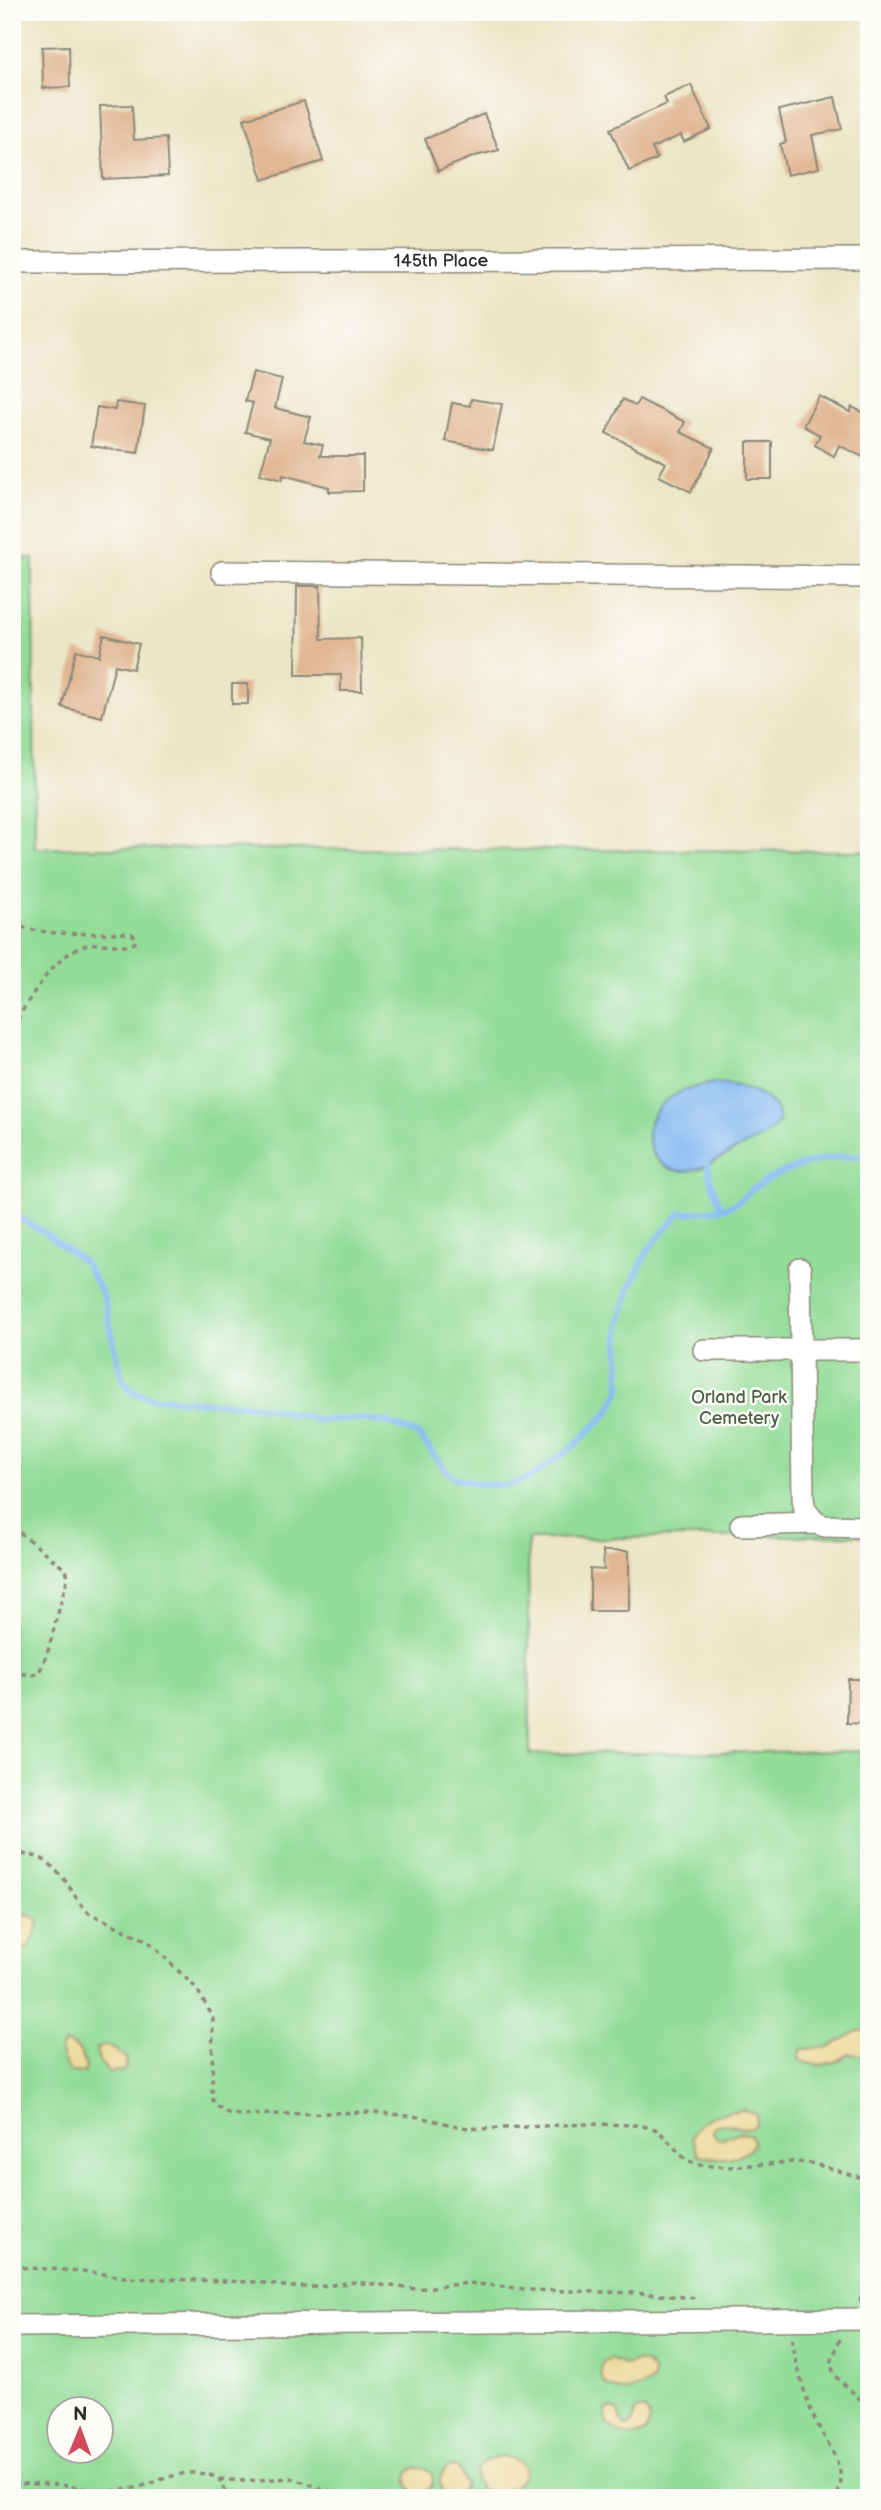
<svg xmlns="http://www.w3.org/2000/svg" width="881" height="2510" font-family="'Balsamiq Sans',sans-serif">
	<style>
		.green { fill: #93dc98; stroke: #5f8462; stroke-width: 2; fill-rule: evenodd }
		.sand { fill: #eeda9e; stroke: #8c8264; stroke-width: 2 }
		.water { fill: #85baf3; stroke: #58728f; stroke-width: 2 }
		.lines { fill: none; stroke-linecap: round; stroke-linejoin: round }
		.stream { stroke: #85baf3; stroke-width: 6 }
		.building { fill: #e1b693 }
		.minor-casing { stroke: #8c8878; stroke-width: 24 }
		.path { stroke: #8c8878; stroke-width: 3.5; stroke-dasharray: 5 5; stroke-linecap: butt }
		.minor { stroke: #fff; stroke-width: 21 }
		.labels { text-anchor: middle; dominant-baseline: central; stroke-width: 5; stroke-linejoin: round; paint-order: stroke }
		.street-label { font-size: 18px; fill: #2b2b2b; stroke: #fdfcf7 }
		.park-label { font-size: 18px; fill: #4a604c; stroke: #fdfcf7 }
	</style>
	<rect width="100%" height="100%" fill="#fdfcf7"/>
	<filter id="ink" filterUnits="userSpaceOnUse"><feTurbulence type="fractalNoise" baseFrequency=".0143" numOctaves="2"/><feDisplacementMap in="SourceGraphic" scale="14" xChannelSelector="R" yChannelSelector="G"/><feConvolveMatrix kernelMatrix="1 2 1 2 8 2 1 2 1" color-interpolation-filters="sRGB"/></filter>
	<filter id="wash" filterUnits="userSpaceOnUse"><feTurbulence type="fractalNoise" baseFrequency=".00686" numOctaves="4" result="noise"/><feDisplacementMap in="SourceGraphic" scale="28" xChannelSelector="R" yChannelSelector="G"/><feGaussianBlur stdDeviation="1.57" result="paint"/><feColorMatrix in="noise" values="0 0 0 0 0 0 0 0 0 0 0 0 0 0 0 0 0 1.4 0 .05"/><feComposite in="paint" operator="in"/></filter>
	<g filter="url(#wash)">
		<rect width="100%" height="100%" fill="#ece5c6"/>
		<path class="green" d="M33,558L35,848L869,851V1535L528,1539L530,1754L869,1751V2498H12V559ZM60,2408H102V2450H60Z"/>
		<g class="sand">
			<path d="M12,1914L32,1916L39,1921C39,1926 29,1947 27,1949L18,1948L12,1943Z"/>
			<polygon points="869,2029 869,2056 850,2054 835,2062 820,2065 806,2063 799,2059 799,2054 802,2049 830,2047 855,2032"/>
			<path d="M64,2043C77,2042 83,2055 86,2066L84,2073L71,2072L64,2062L60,2049Z"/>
			<polygon points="104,2045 114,2049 127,2059 126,2067 123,2071 110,2072 99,2062 96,2049"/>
			<path d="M744,2110L756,2114L757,2121L753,2128C738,2132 727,2118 714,2127C712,2133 715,2139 720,2140L739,2132L751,2135L754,2141C749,2161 714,2160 698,2154L692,2138C699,2114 723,2113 744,2110Z"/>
			<path d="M610,2359L624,2365L637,2361L646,2363L654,2372L653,2380C636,2397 592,2396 603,2363Z"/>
			<path d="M611,2408L618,2411L622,2423L626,2427L632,2425L635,2412L638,2409L645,2410L650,2418C648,2445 617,2439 606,2420V2410Z"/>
			<path d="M502,2457C550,2462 511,2503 480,2489L475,2479L476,2469L487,2460Z"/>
			<path d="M451,2466L458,2468L465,2484L461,2493L453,2497L443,2493C437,2483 439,2471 451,2466Z"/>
			<circle cx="420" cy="2480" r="13"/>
		</g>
		<path class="water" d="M715,1083C739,1084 778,1093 779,1122C767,1137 751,1142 735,1150C718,1159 704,1170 685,1171C655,1172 638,1139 654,1114C666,1094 694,1086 715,1083Z"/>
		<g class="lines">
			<g class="stream">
				<polyline points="707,1159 710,1178 721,1208"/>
				<path d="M12,1214L42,1231L84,1262L103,1295L122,1378L133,1393L154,1398L261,1406L319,1420L359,1419L387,1422L419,1435L444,1469L455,1478L481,1484L506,1486L528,1479L574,1446L609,1412L620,1390L619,1325L628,1292L648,1250L680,1213C697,1212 719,1212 734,1204C742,1200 748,1192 755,1187C788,1166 830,1154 869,1156"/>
			</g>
		</g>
		<g id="blocks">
			<g class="building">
				<polygon points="69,46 70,87 43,88 42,47"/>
				<polygon points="691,85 711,129 684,142 681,135 652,148 657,159 629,171 610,129 667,104 664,97"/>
				<polygon points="835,97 842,129 812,135 819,168 787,175 780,144 786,142 779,110"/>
				<polygon points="304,101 323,161 263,180 244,119"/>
				<polygon points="132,105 134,140 166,138 168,176 103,179 100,106"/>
				<polygon points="484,114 499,150 475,156 438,171 425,139"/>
				<polygon points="253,372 282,379 275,408 311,417 304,441 323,445 320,456 363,456 363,491 329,492 329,487 283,475 282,480 260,474 270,438 245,432 253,403 245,401"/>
				<polygon points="819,396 850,412 852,407 869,415 869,460 839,445 834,456 815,445 820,435 803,426"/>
				<polygon points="471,399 502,404 493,450 445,441 452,403 470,406"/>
				<polygon points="623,399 635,406 639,399 685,422 680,432 714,448 691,492 659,476 666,463 606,433"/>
				<polygon points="116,402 145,406 138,453 91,446 97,407 115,410"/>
				<rect x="747" y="442" width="25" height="37"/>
				<polygon points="297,586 320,586 321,639 361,638 362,691 341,691 341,675 296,675"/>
				<polygon points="104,635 139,644 133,669 115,665 102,717 62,707 76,650 99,656"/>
				<rect x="232" y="684" width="16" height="20"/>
				<polygon points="603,1551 629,1551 629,1611 590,1611 590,1569 604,1570"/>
				<polygon points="848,1679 869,1679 869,1724 847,1723"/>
			</g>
		</g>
	</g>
	<g filter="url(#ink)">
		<use href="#blocks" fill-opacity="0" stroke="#8c8878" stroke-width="2"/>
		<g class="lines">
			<g class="minor-casing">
				<g id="minor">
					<path id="s1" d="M12,262L869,259"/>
					<polyline points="222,572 869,577"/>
					<polyline points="800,1269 803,1498 805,1510 816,1523"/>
					<polyline points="704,1350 869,1350"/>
					<polyline points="741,1525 816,1523 824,1526 869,1527"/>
					<polyline points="12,2326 869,2319"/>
				</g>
			</g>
			<g class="path">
				<path d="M12,924C47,937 86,933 123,933L132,934L136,938L135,943C121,948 107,943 92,944C58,947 27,1001 12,1030"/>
				<polyline points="12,1526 66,1570 68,1576 48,1651 39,1673 32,1675 12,1672"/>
				<polyline points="12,1852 38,1857 48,1862 64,1879 79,1902 89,1913 148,1941 196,1988 213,2017 212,2096 214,2104 228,2113 240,2115 373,2112 419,2117 461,2127 482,2129 586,2124 639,2125 658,2130 685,2159 699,2165 727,2167 792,2162 811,2163 862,2178 869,2187"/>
				<polyline points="12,2267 82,2271 131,2278 257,2282 291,2287 318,2287 355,2282 416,2289 469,2283 533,2290 637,2293 696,2298"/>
				<polyline points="860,2301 867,2274 869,2238"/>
				<path d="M792,2339C796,2363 803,2390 812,2413C821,2437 854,2472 835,2498"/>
				<polyline points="840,2339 831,2363 834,2375 869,2407"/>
				<polyline points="220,2479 242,2481 291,2478 336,2493 365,2498"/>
				<path d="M12,2484C28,2484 45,2483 61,2485C84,2488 107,2493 130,2489C158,2484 179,2467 209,2475C222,2478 225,2484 225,2498"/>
			</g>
			<use href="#minor" class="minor"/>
		</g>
	</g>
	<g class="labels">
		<g class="street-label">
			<text stroke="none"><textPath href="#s1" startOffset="429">145th Place</textPath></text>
		</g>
		<g class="park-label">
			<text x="739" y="1397">Orland Park<tspan x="739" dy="21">Cemetery</tspan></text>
		</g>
	</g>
	<rect width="881" height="2510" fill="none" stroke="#fdfcf7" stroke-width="42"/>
	<g transform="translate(80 2430) rotate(1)"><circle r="33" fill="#fdfcf7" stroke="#a9a8a5" stroke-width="2"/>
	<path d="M0-5L12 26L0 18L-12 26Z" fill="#d1495b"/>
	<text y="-10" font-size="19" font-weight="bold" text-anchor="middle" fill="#2b2b2b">N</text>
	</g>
</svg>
